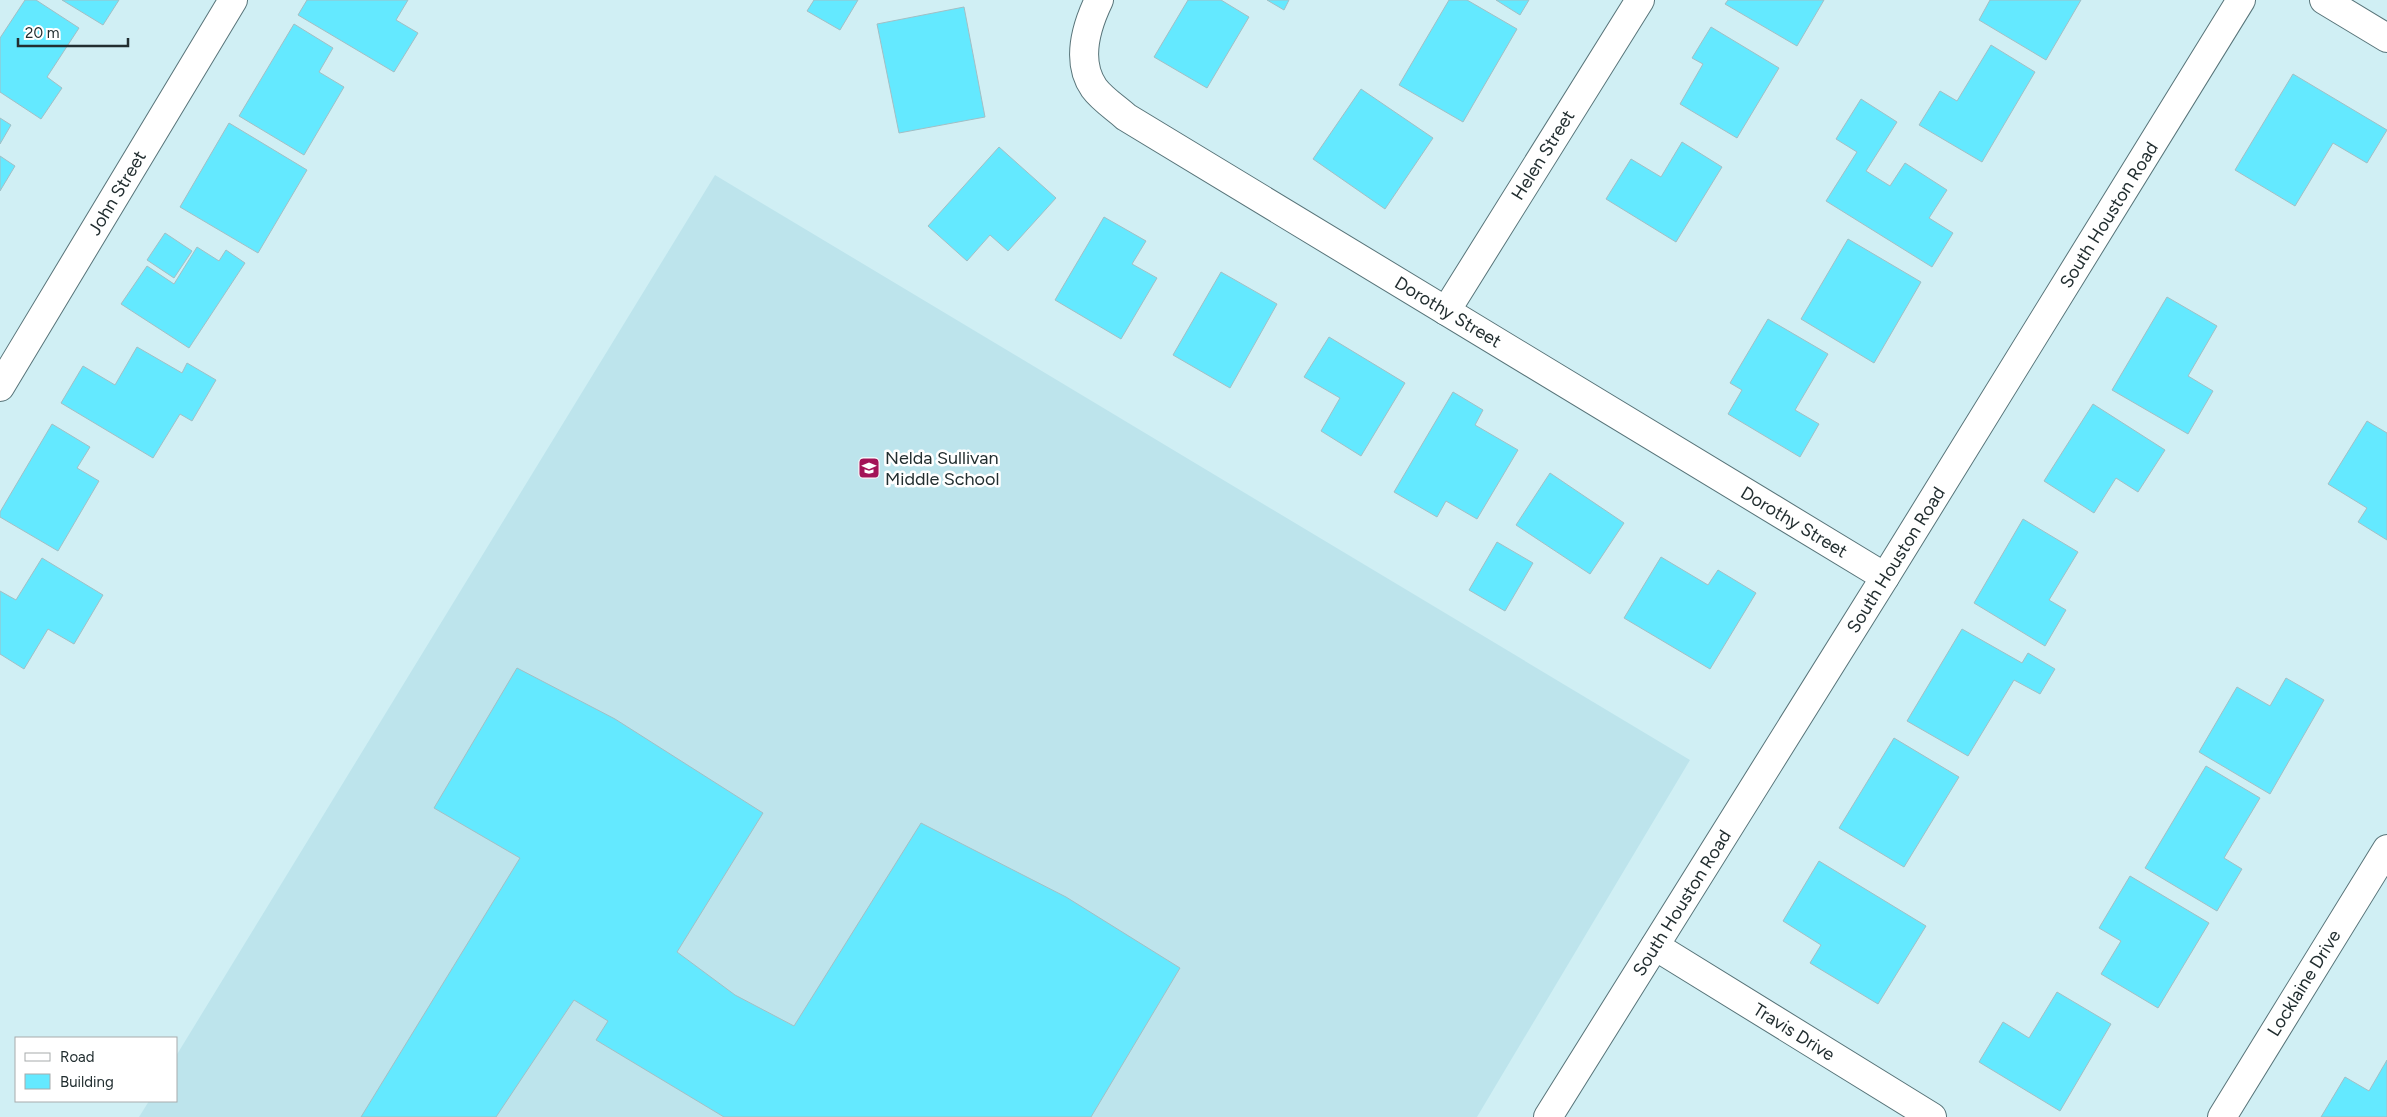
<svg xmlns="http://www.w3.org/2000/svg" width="2387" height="1117" font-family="Figtree,sans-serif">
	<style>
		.built { fill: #bde4ec }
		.building { fill: #64e9ff; stroke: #a2bfc5 }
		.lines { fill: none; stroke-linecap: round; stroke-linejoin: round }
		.minor-casing { stroke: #587479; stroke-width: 30 }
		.tertiary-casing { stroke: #587479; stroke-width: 30 }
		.minor { stroke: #fff; stroke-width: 28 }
		.tertiary { stroke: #fff; stroke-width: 28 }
		.labels { text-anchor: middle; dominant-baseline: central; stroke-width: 5; stroke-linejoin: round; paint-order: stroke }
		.street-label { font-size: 18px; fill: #222e30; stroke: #fff }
		.poi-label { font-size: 18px; fill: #222e30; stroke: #fff; text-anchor: start }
	</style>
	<rect width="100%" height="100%" fill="#d0eff4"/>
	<polygon class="built" points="715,175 1690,760 1477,1117 139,1117 149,1101 176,1101 176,1056"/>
	<g class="building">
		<polygon points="25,0 36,0 79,28 47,77 62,88 41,119 0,92 0,38"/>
		<polygon points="62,0 119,0 103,25"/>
		<polygon points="307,0 408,0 396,20 418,33 394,72 298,15"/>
		<polygon points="814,0 858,0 840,30 807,11"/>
		<polygon points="1188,0 1221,0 1249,17 1207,88 1154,57"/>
		<polygon points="1267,0 1289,0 1284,10"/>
		<polygon points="1449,0 1467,0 1517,29 1463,122 1399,85"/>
		<polygon points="1496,0 1529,0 1520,15"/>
		<polygon points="1728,0 1824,0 1797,46 1725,4"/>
		<polygon points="1990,0 2081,0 2046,60 1979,20"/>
		<polygon points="964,7 985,117 899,133 877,24"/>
		<polygon points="294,24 333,48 319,72 344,87 304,155 239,116"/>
		<polygon points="1711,27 1779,68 1737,138 1680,104 1703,64 1692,58"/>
		<polygon points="1991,45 2035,72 1982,162 1919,125 1940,91 1957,101"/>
		<polygon points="2293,74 2387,130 2367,163 2333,143 2295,206 2235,170"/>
		<polygon points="1361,89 1433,138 1385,209 1313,159"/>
		<polygon points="1861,99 1897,122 1866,171 1890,186 1905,163 1947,190 1929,218 1953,233 1932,267 1826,201 1857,152 1836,139"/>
		<polygon points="0,118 11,125 0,144"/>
		<polygon points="229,123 307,170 258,253 180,207"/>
		<polygon points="1682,142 1722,167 1676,242 1606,199 1631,159 1661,177"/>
		<polygon points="999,147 1056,198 1008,251 990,235 967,261 928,226"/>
		<polygon points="0,156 15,166 0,191"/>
		<polygon points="1104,217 1146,241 1132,264 1157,278 1121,339 1055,300"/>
		<polygon points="165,233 192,251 174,278 147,260"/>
		<polygon points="1848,239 1921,282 1874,363 1801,319"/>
		<polygon points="197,247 219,261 226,250 245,263 189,348 121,304 147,266 174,284"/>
		<polygon points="1221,272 1277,304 1230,388 1173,355"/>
		<polygon points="2167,297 2217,326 2188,376 2213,391 2188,434 2112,390"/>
		<polygon points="1768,319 1828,354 1795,410 1819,424 1800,457 1728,414 1742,390 1730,383"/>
		<polygon points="1329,337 1405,383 1361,456 1321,431 1340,398 1304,377"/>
		<polygon points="137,347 182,373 187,363 216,380 192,421 180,414 153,458 61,403 83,366 115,385"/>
		<polygon points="1453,392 1483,410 1475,425 1518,450 1477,519 1446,501 1437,517 1394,492"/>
		<polygon points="2093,404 2165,450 2138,492 2116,478 2094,513 2044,481"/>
		<polygon points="2367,421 2387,433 2387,540 2358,522 2367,508 2328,484"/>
		<polygon points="52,424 90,447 77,468 99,481 58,551 0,517 0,512"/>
		<polygon points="1550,473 1624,523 1590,574 1516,525"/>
		<polygon points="2023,519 2078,552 2049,600 2066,610 2045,646 1974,603"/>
		<polygon points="1497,542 1533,563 1505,611 1469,590"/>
		<polygon points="1661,557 1708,585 1718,570 1756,593 1710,669 1624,618"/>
		<polygon points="42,558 103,595 74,644 48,629 24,669 0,654 0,591 16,600"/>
		<polygon points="1962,629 2022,663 2028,653 2055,669 2040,694 2014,680 1968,756 1907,721"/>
		<polygon points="517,668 615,719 763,813 677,952 735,995 794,1026 921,823 1066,897 1180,968 1091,1117 724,1117 596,1040 608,1021 574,1000 496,1117 361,1117 520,858 434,808"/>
		<polygon points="2286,678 2324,700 2270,794 2199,752 2237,687 2270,706"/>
		<polygon points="1894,738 1959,777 1904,867 1839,828"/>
		<polygon points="2206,766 2260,798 2224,858 2242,869 2217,911 2145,868"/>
		<polygon points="1819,861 1926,926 1878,1004 1810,963 1821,945 1783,921"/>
		<polygon points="2130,876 2209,923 2158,1008 2101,974 2121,941 2099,928"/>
		<polygon points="2057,992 2111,1024 2060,1111 1979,1062 2003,1022 2029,1038"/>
		<polygon points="2387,1060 2387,1117 2321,1117 2345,1077 2369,1091"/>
	</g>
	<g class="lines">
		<g class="minor-casing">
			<g id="minor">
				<path d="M1099,0C1086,27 1076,62 1094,88C1102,99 1116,108 1126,117L1885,577"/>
				<polyline points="2324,0 2387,38"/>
				<polyline points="1446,311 1640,0"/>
				<polyline points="0,387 233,0"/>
				<polyline points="1655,946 1932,1117"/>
				<polyline points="2222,1117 2387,849"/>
			</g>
		</g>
		<g class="tertiary-casing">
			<polyline id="tertiary" points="1548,1117 1885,577 2241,0"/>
		</g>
		<use href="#minor" class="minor"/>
		<use href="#tertiary" class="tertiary"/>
	</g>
	<defs>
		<g id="school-square" transform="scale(1.125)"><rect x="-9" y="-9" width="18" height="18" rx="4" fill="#a31357" stroke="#fff"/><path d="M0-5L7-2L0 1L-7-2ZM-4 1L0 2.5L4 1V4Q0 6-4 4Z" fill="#fff"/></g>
	</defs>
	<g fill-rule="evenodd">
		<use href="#school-square" x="869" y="468"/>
	</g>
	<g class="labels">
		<g class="street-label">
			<text transform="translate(1543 155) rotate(-58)">Helen Street</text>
			<text transform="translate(117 193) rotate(-59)">John Street</text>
			<text transform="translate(2109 215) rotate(-58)">South Houston Road</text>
			<text transform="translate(1448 312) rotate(31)">Dorothy Street</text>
			<text transform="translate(1794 522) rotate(31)">Dorothy Street</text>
			<text transform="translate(1896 560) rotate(-58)">South Houston Road</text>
			<text transform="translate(1682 903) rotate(-58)">South Houston Road</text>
			<text transform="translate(2304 983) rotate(-58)">Locklaine Drive</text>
			<text transform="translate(1794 1032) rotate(32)">Travis Drive</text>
		</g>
		<g class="poi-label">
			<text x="885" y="458">Nelda Sullivan<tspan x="885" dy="21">Middle School</tspan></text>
		</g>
	</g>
	<rect x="15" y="1037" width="162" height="65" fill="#ffffff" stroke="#a7abac"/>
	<rect x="25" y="1053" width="25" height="8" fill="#ffffff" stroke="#a7abac"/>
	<text x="60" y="1062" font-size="15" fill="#222e30">Road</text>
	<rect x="25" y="1074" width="25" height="15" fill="#64e9ff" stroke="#a7abac"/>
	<text x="60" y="1087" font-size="15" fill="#222e30">Building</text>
	<path d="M18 38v8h110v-8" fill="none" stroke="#222e30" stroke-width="2.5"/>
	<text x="25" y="38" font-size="15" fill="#222e30" stroke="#ffffff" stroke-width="4" paint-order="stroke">20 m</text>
</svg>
